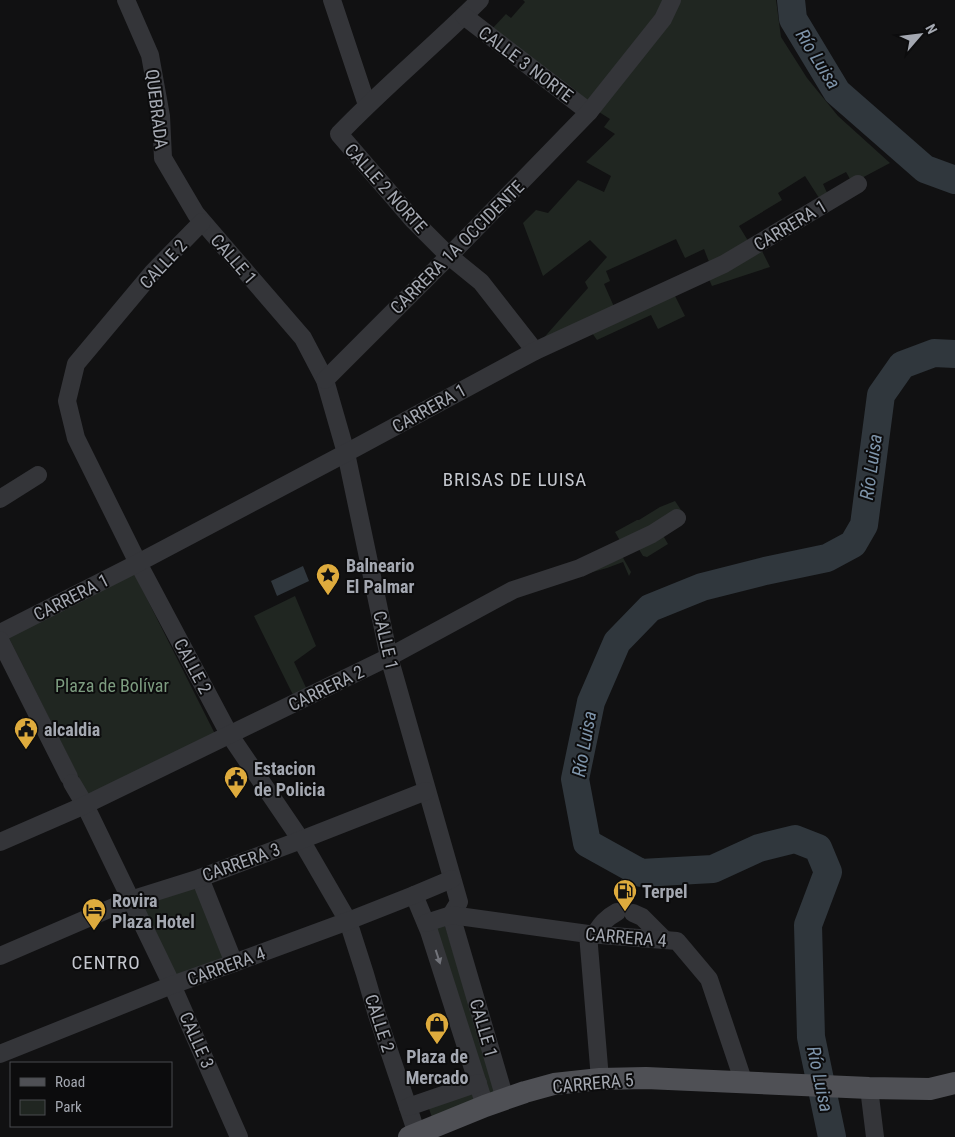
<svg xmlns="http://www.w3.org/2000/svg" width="955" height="1137" font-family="'Roboto Condensed',sans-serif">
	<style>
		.green { fill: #202621 }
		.water { fill: #30373d }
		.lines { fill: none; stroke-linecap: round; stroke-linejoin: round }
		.river { stroke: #30373d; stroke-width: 28 }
		.minor { stroke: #343539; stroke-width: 18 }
		.major { stroke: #4f5055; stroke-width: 22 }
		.oneway { fill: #72747b }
		.labels { text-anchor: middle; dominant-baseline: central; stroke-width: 4; stroke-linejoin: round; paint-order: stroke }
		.street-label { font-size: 18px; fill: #a4a8b1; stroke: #0c0c0d }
		.poi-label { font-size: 18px; font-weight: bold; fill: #a4a8b1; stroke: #0c0c0d; text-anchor: start }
		.park-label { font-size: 18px; fill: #7c9b7f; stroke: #0c0c0d }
		.water-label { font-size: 19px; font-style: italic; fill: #7e94aa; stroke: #0c0c0d }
		.neighbourhood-label { font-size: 19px; letter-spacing: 1px; fill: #c4c7ce; stroke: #0c0c0d }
	</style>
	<rect width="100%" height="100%" fill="#111112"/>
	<g class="green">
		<polygon points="523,0 776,0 781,37 807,78 838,116 890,163 858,180 853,184 846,172 823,184 829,197 821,201 805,176 778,193 782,200 739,226 750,244 711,267 704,249 685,258 676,239 606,271 610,281 604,284 615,309 540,342 588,288 585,282 607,257 590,240 543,276 523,223 536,210 548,213 578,180 604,192 611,176 586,162 615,134 604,127 610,119 599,112 491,30 506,14 511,18 525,2"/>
		<polygon points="759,245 770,267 712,286 707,275"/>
		<polygon points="673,292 685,316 658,329 651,315 597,340 590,330"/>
		<polygon points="675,501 685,516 661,532 668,544 647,557 643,556 637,546 622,556 631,572 629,576 623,562 607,568 582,575 622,544 615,532 637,520 639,520 660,507"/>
		<polygon points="134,573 215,734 89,798 8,636"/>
		<polygon points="295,596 316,646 294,662 309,694 296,701 254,616"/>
		<polygon points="197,883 229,960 174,979 137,904"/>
		<polygon points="444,923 498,1093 489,1096 436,926"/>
		<polygon points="474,1089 479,1102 433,1120 428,1106"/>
	</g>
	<polygon class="water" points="303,566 309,581 277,596 271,581"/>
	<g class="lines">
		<g class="river">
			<polyline points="791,0 793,19 837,92 925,169 955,180"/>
			<polyline points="832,1137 811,1037 808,925 828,872 818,848 795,839 759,848 713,869 641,873 587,843 575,779 591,702 617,642 650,608 702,587 765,571 827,558 853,544 864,525 881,395 902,365 934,353 955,354"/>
		</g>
		<g class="minor">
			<polyline points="126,0 150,55 161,116 163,158 196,214 303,338 325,380 346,453 389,657 459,902 451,915 505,1099"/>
			<polyline points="332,0 367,105"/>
			<path d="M480,0C434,46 384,87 339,134L414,221L449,256L481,282L535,351"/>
			<polyline points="464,16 589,112"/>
			<polyline points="202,222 153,272 76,364 67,401 76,438 138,563 229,734 301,840 348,921 365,974 377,1015 417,1134"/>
			<polyline points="325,380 449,256 589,112 663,19 672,0"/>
			<polyline points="0,499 38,475"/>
			<polyline points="0,633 138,563 346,453 535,351 724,264 858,184"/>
			<polyline points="0,640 69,777"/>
			<polyline points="72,783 85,805 172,985 239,1137"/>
			<polyline points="0,842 85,805 389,657 513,590 580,568 652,534 677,518"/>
			<polyline points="200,878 234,963"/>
			<polyline points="414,895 429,931 485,1106"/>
			<polyline points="633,913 642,917 665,940"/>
			<polyline points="426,923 451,915 588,934 677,941 709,979 744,1083"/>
			<polyline points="588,934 600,1079"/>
			<path d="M595,934C601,924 606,918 617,912"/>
			<polyline points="0,956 130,900 200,878 301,840 426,791"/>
			<polyline points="0,1054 172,985 234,963 348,921 414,895 452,879"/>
			<polyline points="869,1088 875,1137"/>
			<polyline points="408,1107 478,1083"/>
		</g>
		<polyline class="major" points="409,1137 485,1106 525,1092 554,1084 600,1079 646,1078 869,1088 930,1089 955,1083"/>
	</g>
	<defs><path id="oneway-solid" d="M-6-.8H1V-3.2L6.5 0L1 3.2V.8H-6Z" transform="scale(1.25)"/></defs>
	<use class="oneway" href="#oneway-solid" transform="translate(438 957) rotate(72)"/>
	<defs>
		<g id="sight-pin" transform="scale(1.25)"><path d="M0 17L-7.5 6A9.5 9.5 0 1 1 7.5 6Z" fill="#deab3d" stroke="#0c0c0d"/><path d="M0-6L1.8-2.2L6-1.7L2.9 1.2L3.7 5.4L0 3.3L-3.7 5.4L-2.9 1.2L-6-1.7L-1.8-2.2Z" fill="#111"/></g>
		<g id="civic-pin" transform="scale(1.25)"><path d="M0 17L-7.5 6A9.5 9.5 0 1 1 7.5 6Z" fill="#deab3d" stroke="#0c0c0d"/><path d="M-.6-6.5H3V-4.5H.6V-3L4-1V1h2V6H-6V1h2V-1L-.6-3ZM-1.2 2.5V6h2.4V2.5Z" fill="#111"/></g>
		<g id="fuel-pin" transform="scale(1.25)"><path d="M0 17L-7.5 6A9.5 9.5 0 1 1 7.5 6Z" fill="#deab3d" stroke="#0c0c0d"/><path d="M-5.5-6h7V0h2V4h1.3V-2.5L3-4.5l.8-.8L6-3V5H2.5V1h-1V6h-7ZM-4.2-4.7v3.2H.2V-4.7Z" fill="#111"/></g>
		<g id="hotel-pin" transform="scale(1.25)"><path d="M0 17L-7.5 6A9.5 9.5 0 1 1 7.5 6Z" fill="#deab3d" stroke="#0c0c0d"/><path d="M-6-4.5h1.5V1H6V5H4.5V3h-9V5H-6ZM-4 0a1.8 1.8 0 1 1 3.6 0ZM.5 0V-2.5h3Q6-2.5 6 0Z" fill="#111"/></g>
		<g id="shop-pin" transform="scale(1.25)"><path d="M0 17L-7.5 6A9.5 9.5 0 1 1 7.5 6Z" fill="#deab3d" stroke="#0c0c0d"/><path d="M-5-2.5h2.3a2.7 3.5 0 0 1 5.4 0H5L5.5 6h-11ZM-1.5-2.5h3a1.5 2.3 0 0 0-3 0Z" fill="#111"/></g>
	</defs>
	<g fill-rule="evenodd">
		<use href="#sight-pin" x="328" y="575"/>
		<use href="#civic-pin" x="26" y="729"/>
		<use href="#civic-pin" x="236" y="778"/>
		<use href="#fuel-pin" x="625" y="891"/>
		<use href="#hotel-pin" x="94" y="910"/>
		<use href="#shop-pin" x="437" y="1024"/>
	</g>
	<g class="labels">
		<g class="street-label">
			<text transform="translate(526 64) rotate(37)">CALLE 3 NORTE</text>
			<text transform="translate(157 109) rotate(83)">QUEBRADA</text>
			<text transform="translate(386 188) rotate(48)">CALLE 2 NORTE</text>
			<text transform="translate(790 225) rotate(-31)">CARRERA 1</text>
			<text transform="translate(457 247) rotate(-45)">CARRERA 1A OCCIDENTE</text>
			<text transform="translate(234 259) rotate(49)">CALLE 1</text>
			<text transform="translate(163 264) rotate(-47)">CALLE 2</text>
			<text transform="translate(429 408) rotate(-29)">CARRERA 1</text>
			<text transform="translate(71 597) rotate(-27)">CARRERA 1</text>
			<text transform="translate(386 640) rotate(77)">CALLE 1</text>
			<text transform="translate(193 666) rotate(62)">CALLE 2</text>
			<text transform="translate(326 688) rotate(-26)">CARRERA 2</text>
			<text transform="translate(241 862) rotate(-20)">CARRERA 3</text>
			<text transform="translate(626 937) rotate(5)">CARRERA 4</text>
			<text transform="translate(226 966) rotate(-20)">CARRERA 4</text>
			<text transform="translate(380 1023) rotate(72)">CALLE 2</text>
			<text transform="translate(484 1028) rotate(74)">CALLE 1</text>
			<text transform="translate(197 1040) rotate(66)">CALLE 3</text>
			<text transform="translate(593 1083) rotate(-5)">CARRERA 5</text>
		</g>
		<g class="poi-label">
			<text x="346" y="565">Balneario<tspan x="346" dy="21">El Palmar</tspan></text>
			<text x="44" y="729">alcaldia</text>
			<text x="254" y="768">Estacion<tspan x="254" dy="21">de Policia</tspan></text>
			<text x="642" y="891">Terpel</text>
			<text x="112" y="900">Rovira<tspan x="112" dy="21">Plaza Hotel</tspan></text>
			<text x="437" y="1056" text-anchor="middle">Plaza de<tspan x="437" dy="21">Mercado</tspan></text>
		</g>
		<g class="park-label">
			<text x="112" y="685">Plaza de Bolívar</text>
		</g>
		<g class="water-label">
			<text transform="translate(818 59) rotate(58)">Río Luisa</text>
			<text transform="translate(871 467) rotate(-82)">Río Luisa</text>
			<text transform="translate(584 744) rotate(-80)">Río Luisa</text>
			<text transform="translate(820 1079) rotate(78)">Río Luisa</text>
		</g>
		<g class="neighbourhood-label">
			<text x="515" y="479">BRISAS DE LUISA</text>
			<text x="106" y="962">CENTRO</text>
		</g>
	</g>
	<rect x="10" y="1062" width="162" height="65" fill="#0c0c0d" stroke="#494a4f"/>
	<rect x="20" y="1078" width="25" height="8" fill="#4f5055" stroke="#494a4f"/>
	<text x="55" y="1087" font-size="15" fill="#a4a8b1">Road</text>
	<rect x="20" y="1100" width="25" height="15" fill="#202621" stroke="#494a4f"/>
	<text x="55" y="1112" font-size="15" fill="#a4a8b1">Park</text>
	<g transform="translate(920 35) rotate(62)" stroke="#0c0c0d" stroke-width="4" paint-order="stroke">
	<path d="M0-4L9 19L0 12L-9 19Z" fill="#a4a8b1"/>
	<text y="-8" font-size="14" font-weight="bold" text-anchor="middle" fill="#a4a8b1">N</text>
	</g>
</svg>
